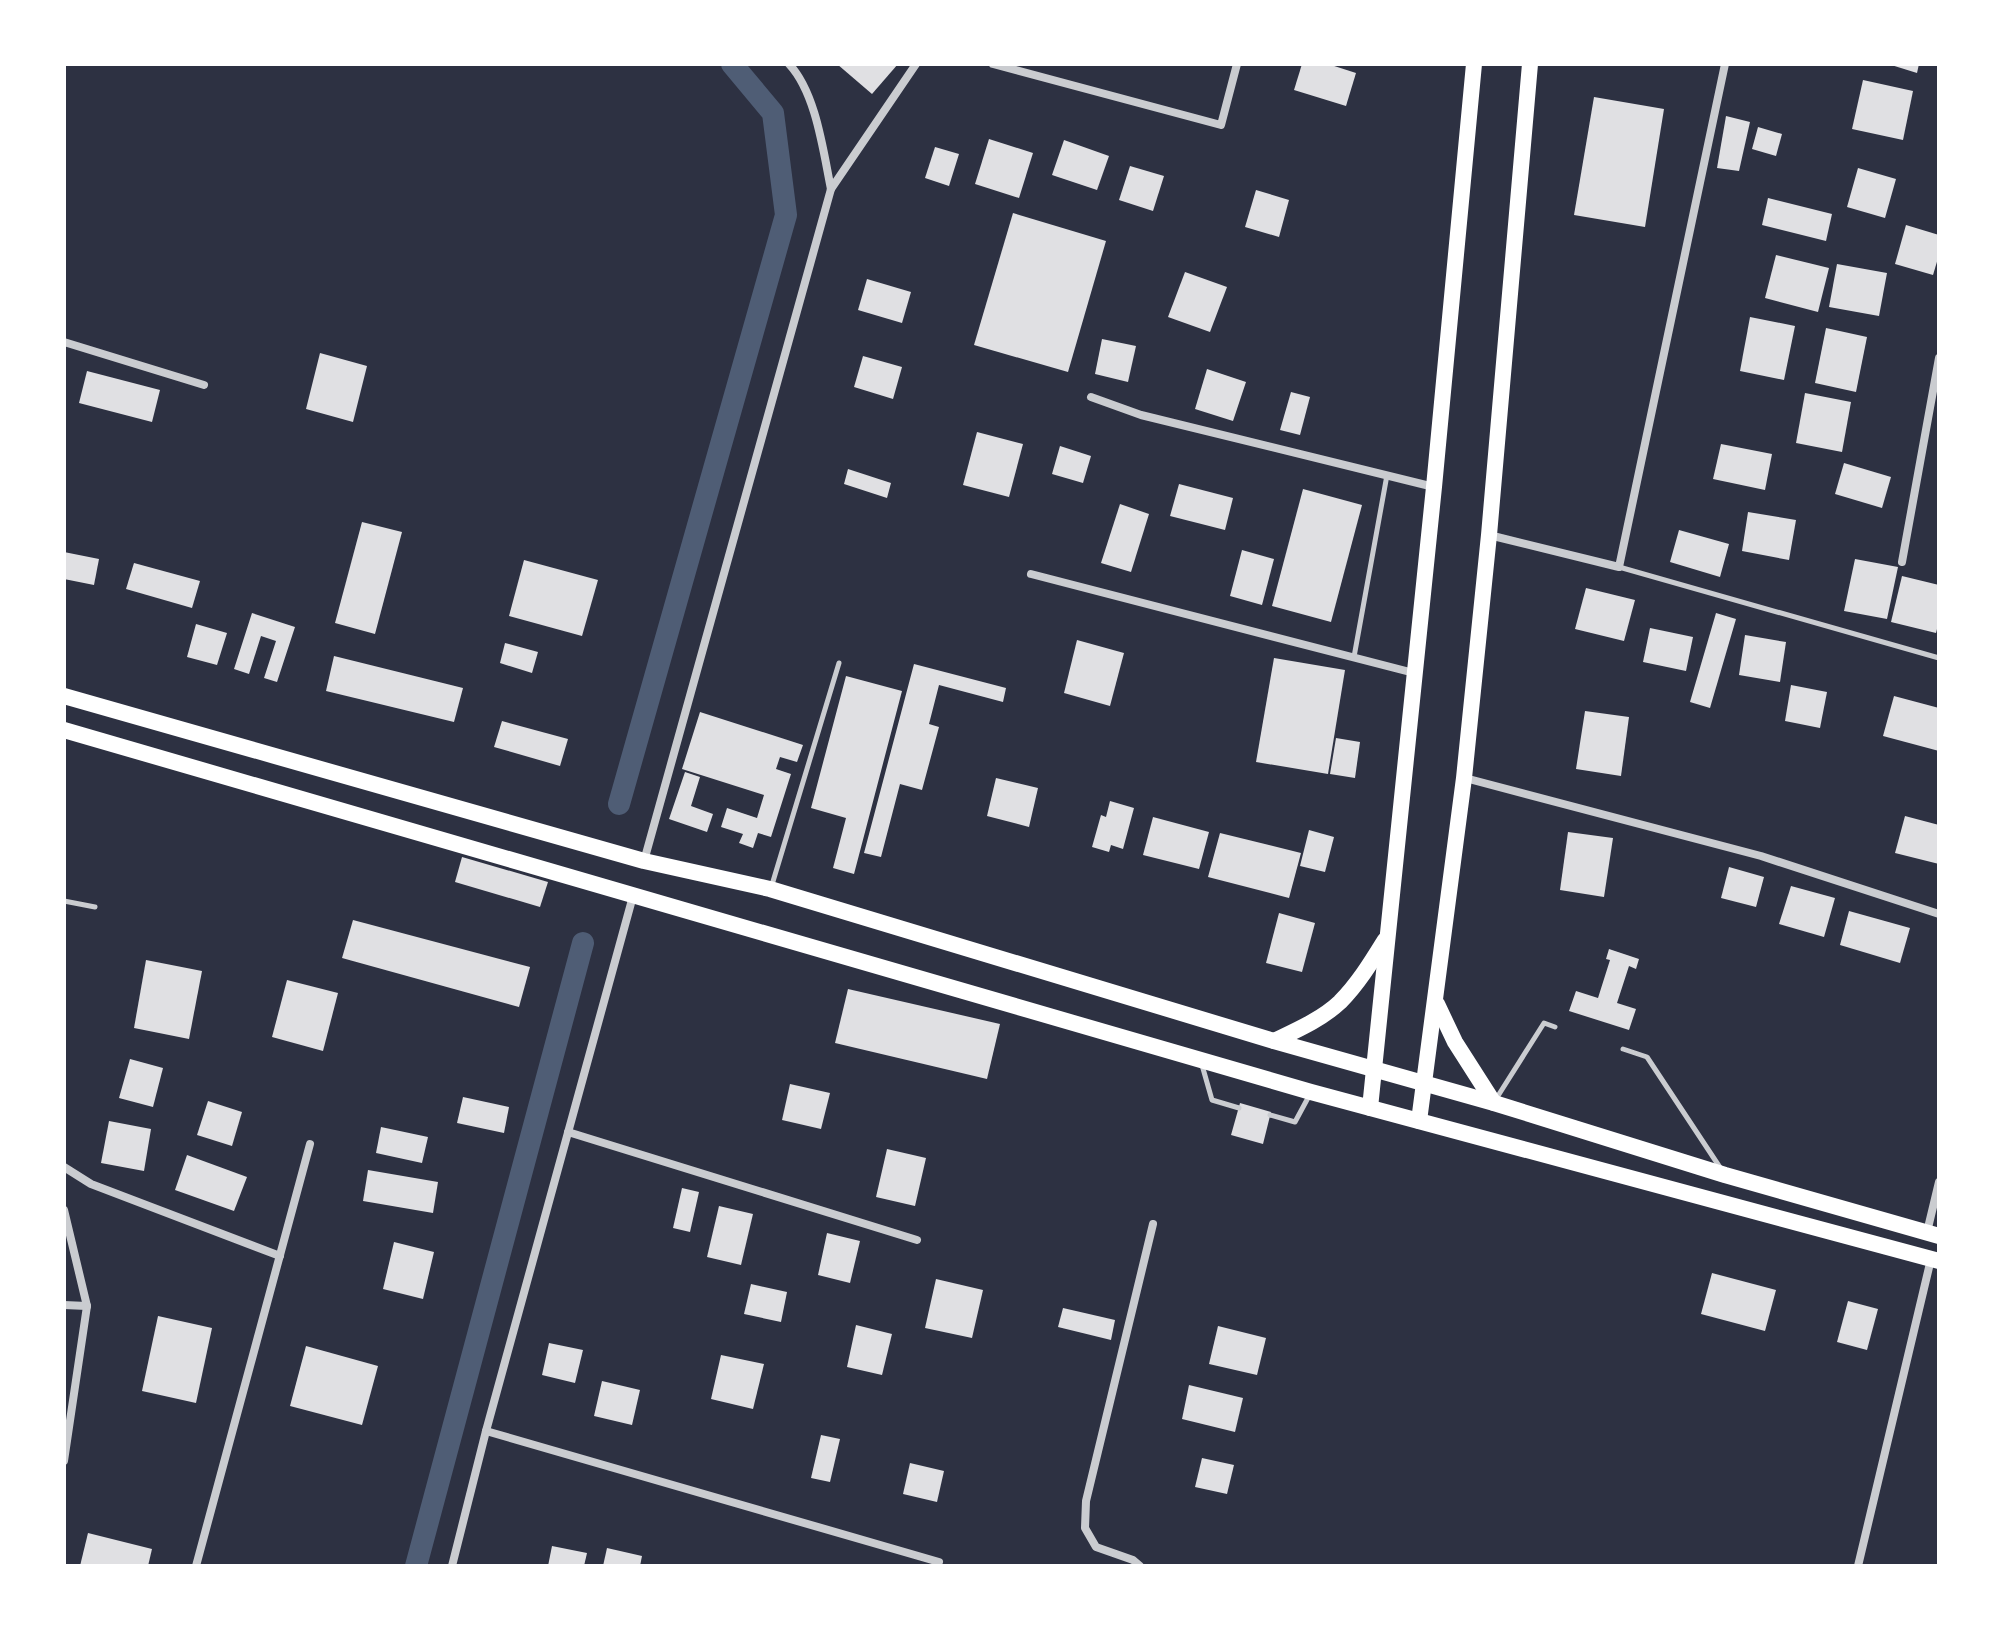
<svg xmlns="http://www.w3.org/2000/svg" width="2003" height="1630" font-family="Mulish,sans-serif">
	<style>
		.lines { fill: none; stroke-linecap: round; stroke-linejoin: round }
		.canal { stroke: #4f5d75; stroke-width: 22 }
		.building { fill: #e0e0e3 }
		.service { stroke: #caccd0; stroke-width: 5 }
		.minor { stroke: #caccd0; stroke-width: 8 }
		.primary { stroke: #fff; stroke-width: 16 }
	</style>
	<rect width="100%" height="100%" fill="#2d3142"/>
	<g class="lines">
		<g class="canal">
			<polyline points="619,804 786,215 773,113 732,64"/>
			<polyline points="416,1566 583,943"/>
		</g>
	</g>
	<g class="building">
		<polygon points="837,64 898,64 872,94"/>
		<polygon points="1302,64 1328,64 1356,73 1346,106 1294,90"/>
		<polygon points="1888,64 1919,64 1917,73"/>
		<polygon points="1863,80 1913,91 1903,140 1852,129"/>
		<polygon points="1594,97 1664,109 1645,227 1574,215"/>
		<polygon points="1726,116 1750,122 1739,171 1717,168"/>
		<polygon points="1758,127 1782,134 1776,156 1752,149"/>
		<polygon points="989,139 1033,153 1019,198 975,184"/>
		<polygon points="1064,140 1109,156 1097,190 1052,175"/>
		<polygon points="935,147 959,154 949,186 925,178"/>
		<polygon points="1130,166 1164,176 1153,211 1119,200"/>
		<polygon points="1858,168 1896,179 1885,218 1847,207"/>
		<polygon points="1256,190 1289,200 1279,237 1245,227"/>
		<polygon points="1768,198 1832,214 1826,241 1762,225"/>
		<polygon points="1013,213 1106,241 1068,372 974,345"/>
		<polygon points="1906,225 1939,235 1939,255 1933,275 1895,264"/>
		<polygon points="1776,255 1829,268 1818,312 1765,298"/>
		<polygon points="1837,264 1887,273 1879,316 1829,307"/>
		<polygon points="1185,272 1227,287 1210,332 1168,317"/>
		<polygon points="867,279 911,292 902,323 858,310"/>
		<polygon points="1750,317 1795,326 1784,380 1740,371"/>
		<polygon points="1826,328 1867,337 1856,392 1815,383"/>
		<polygon points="1102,339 1136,346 1128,382 1095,374"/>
		<polygon points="320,353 367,366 353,422 306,409"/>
		<polygon points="863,356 902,367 893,399 854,387"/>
		<polygon points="1207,369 1246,382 1233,421 1195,409"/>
		<polygon points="87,371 160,390 152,422 79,403"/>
		<polygon points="1291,392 1310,397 1300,435 1280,430"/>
		<polygon points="1805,393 1851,402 1842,452 1796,443"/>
		<polygon points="977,432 1023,444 1009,497 963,485"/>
		<polygon points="1721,444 1772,454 1765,490 1713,479"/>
		<polygon points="1060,446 1091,456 1083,483 1052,474"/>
		<polygon points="1844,463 1891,477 1882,508 1835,494"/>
		<polygon points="848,469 891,483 887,498 844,484"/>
		<polygon points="1179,484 1233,498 1225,530 1170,516"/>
		<polygon points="1303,489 1362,505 1331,622 1272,606"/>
		<polygon points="1120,504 1149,514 1131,572 1101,563"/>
		<polygon points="1748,512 1796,520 1789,560 1742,551"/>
		<polygon points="362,522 402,532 375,634 335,623"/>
		<polygon points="1679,530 1729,544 1720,577 1670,562"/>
		<polygon points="1242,550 1274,559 1262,605 1230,596"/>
		<polygon points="64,552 99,559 94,585 64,579"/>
		<polygon points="1855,559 1898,567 1887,619 1844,611"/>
		<polygon points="524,560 598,580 582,636 509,616"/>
		<polygon points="134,563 200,581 192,608 126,589"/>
		<polygon points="1902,576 1939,585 1939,621 1936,633 1891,622"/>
		<polygon points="1586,588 1635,600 1624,641 1575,629"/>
		<polygon points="252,613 295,627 277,682 264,678 276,641 261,636 249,674 234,669"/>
		<polygon points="1716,613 1736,619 1710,708 1690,702"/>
		<polygon points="196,624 227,633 217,665 187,657"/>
		<polygon points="1650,628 1693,637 1686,671 1643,662"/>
		<polygon points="1745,635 1786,642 1780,682 1739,675"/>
		<polygon points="1077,640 1124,653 1110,706 1064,693"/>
		<polygon points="505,643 538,652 532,673 500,663"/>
		<polygon points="334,656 463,688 454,722 326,691"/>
		<polygon points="1274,658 1345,670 1328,774 1256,762"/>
		<polygon points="914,664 1006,688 1003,702 939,685 929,724 939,727 922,790 900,784 881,857 864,853"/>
		<polygon points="846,676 902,691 854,874 833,868 846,818 811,808"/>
		<polygon points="1791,685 1827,692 1820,728 1785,721"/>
		<polygon points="1894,696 1939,708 1939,751 1883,736"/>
		<polygon points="1585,711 1629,717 1621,776 1576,769"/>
		<polygon points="700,712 803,745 797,762 780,757 776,769 791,774 771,837 758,833 753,848 739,843 743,834 721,827 727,808 757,818 764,795 682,769"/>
		<polygon points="502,721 568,739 560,766 494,747"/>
		<polygon points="1336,738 1360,742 1355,778 1330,774"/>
		<polygon points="685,772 700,777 691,806 713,814 707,832 669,819"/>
		<polygon points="996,778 1038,788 1029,827 987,816"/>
		<polygon points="1110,801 1134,808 1123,849 1111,845 1109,852 1092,847 1101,815 1106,817"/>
		<polygon points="1905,816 1939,825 1939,864 1895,853"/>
		<polygon points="1153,817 1209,832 1199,869 1143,855"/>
		<polygon points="1309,830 1334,837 1325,872 1300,866"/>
		<polygon points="1568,832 1613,838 1604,897 1560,890"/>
		<polygon points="1220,833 1301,853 1289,898 1208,877"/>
		<polygon points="462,857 548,882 540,907 455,882"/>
		<polygon points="1729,867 1764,877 1756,907 1721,898"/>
		<polygon points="1791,886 1835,898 1824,937 1779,924"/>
		<polygon points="1849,911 1910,928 1900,963 1840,945"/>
		<polygon points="1279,913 1315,923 1302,972 1266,963"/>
		<polygon points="353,920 530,967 519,1007 342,958"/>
		<polygon points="1609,949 1639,959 1636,969 1629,966 1617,1003 1636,1009 1629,1030 1569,1011 1576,991 1598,998 1610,960 1606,959"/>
		<polygon points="146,960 202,971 189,1039 134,1028"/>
		<polygon points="287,980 338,993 323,1051 272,1037"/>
		<polygon points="848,989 1000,1024 987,1079 835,1043"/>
		<polygon points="130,1059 163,1068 153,1107 119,1098"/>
		<polygon points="790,1084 830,1093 821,1129 782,1120"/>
		<polygon points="463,1097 509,1107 504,1133 457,1123"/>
		<polygon points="208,1101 242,1112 232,1146 197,1135"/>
		<polygon points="1240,1103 1271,1112 1263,1144 1231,1135"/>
		<polygon points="109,1121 151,1129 144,1171 101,1163"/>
		<polygon points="381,1127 428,1137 422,1163 376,1153"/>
		<polygon points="887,1149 926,1158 915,1206 876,1197"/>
		<polygon points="187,1155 247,1177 234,1211 175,1190"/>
		<polygon points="368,1170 438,1182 433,1213 363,1201"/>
		<polygon points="682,1188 699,1192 690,1232 673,1228"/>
		<polygon points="719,1206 753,1214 741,1265 707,1257"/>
		<polygon points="827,1233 860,1241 850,1283 818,1275"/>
		<polygon points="394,1242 434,1252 423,1299 383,1289"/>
		<polygon points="1712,1273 1776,1290 1765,1331 1701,1314"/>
		<polygon points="936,1279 983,1290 972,1338 925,1328"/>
		<polygon points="751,1284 787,1292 781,1322 744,1314"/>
		<polygon points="1848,1301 1878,1309 1867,1350 1837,1342"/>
		<polygon points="1063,1308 1115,1320 1111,1340 1058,1327"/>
		<polygon points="158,1316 212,1328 196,1403 142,1391"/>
		<polygon points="856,1325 892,1334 882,1375 847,1367"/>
		<polygon points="1218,1326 1266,1338 1257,1375 1209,1364"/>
		<polygon points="549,1343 583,1350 575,1383 542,1375"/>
		<polygon points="306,1346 378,1366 362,1425 290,1406"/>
		<polygon points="721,1355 764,1364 753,1409 711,1399"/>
		<polygon points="602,1381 640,1390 632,1425 594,1416"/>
		<polygon points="1189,1385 1243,1398 1235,1432 1182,1419"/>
		<polygon points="821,1435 840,1439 830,1482 811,1478"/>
		<polygon points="1202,1458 1234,1465 1227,1494 1195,1487"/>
		<polygon points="910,1463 944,1471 937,1502 903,1494"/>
		<polygon points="88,1533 152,1549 148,1566 80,1566"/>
		<polygon points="552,1546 587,1553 584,1566 548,1566"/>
		<polygon points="607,1548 642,1556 640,1566 603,1566"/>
	</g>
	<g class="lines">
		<g class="service">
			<polyline points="1619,567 1939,658"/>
			<polyline points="1354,657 1387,475"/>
			<polyline points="771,888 839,663"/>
			<polyline points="64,901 95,907"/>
			<polyline points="1623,1049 1647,1057 1721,1169"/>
			<polyline points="1202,1065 1212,1100 1239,1108"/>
			<polyline points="1496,1099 1544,1023 1555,1027"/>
			<polyline points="1270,1115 1295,1122 1309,1096"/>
		</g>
		<g class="minor">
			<polyline points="993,64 1221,125 1237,64"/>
			<polyline points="831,189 916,64"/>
			<polyline points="64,342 204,385"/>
			<polyline points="1091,397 1141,415 1434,487"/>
			<polyline points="1489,535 1619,567 1725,64"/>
			<polyline points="1902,562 1939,358"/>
			<polyline points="1031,574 1414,673"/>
			<polyline points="1465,778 1761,856 1939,914"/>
			<path d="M644,861L831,189C823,150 816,93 789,64"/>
			<polyline points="568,1132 917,1240"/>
			<polyline points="64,1167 91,1184 280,1256"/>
			<polyline points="64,1210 87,1306 64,1461"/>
			<polyline points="1927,1232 1939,1182"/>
			<polyline points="64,1305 87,1306"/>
			<polyline points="486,1431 939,1562"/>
			<polyline points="196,1566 310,1144"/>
			<polyline points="452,1566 486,1431 633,896"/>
			<polyline points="1140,1566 1133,1560 1096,1547 1085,1528 1086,1501 1153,1224"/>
			<polyline points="1858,1566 1931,1259"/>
		</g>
		<g class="primary">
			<polyline points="64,696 644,861 770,889 1274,1041 1494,1103 1725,1175 1939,1236"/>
			<polyline points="64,730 1311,1092 1939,1261"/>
			<polyline points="1437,1004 1455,1042 1494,1103"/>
			<path d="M1274,1041C1297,1030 1322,1019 1340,1002C1358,984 1372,961 1385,940"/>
			<polyline points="1370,1108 1434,487 1474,64"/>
			<polyline points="1419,1121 1464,778 1489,535 1530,64"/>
		</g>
	</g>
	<rect width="2003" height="1630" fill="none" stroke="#ffffff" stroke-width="132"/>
</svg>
